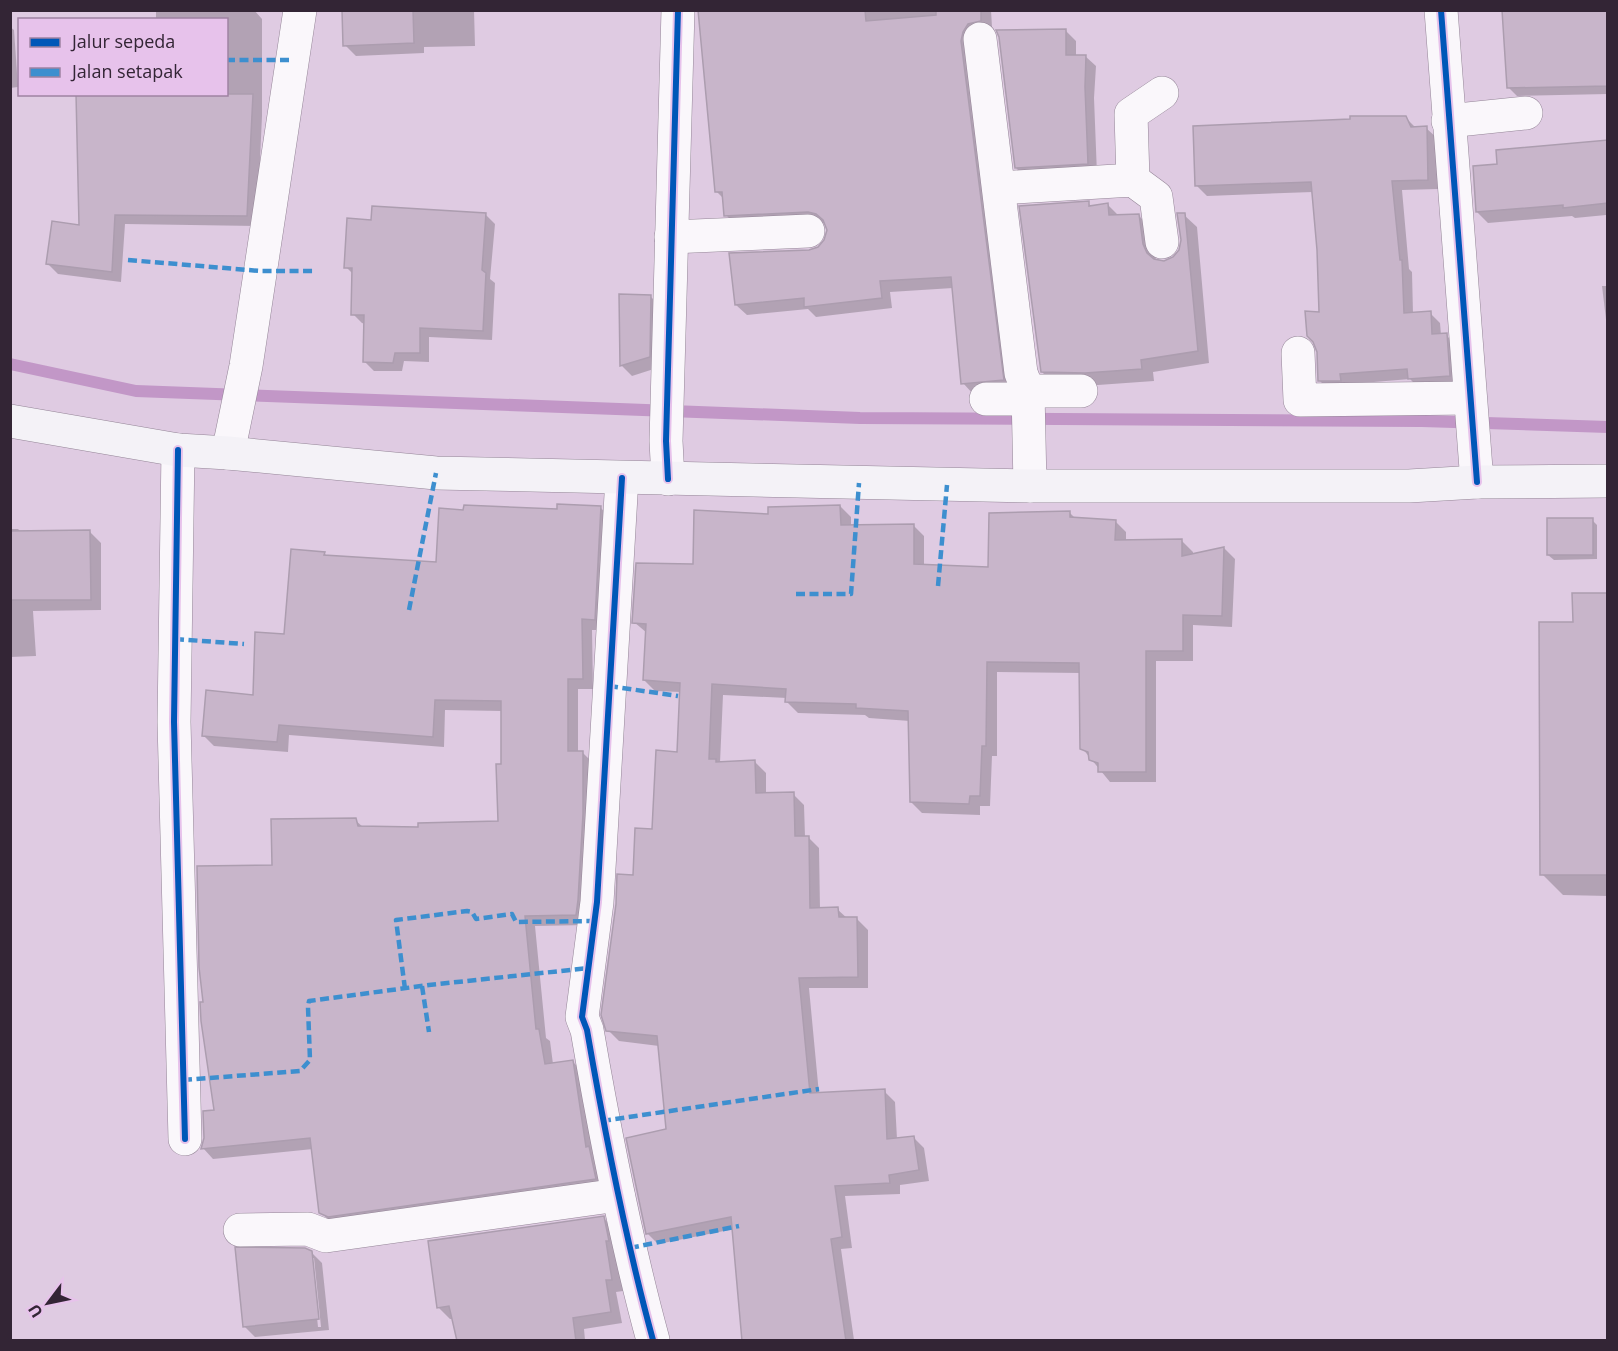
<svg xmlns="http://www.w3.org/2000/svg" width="1618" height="1351" font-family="'Open Sans',sans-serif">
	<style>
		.shadow { fill: #0003; fill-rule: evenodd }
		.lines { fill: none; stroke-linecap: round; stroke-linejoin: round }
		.stream { stroke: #c297c7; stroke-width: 12 }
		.building { fill: #c8b5ca; stroke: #ac9daf; stroke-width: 1.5 }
		.minor-casing { stroke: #948597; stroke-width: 34 }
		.secondary-casing { stroke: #948597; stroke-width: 34 }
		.minor { stroke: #faf7fb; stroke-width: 33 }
		.secondary { stroke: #f4f2f7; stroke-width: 33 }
		.quiet { stroke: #3d8fcf; stroke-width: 4.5; stroke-dasharray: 9 4.5; stroke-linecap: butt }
		.cycleway-casing { stroke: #e7c2eb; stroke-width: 10 }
		.cycleway { stroke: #0057b8; stroke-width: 6 }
	</style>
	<rect width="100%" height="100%" fill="#dfcbe2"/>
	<g class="shadow">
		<polygon points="156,10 254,10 262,19 262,116 257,226 125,224 121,282 58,274 48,264 81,226 226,94 226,20 156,20"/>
		<polygon points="343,10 474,10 475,46 424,47 424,53 356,56 345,45"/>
		<polygon points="698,10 991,10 1013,390 973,394 963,383 953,288 890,292 892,308 816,317 808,309 747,315 736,305 810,251 818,248 826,241 828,231 826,224 819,222 737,226 726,215 724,199 717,192"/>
		<polygon points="1608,10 1608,94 1517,96 1509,88"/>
		<polygon points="10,27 14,30 18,87 10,88"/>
		<polygon points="1066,31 1076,41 1076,56 1085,56 1096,66 1094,98 1097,174 1026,178 1016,168"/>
		<polygon points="1405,117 1416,128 1426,128 1437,138 1438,189 1402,190 1409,269 1412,272 1413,314 1430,313 1440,323 1441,335 1446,335 1456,345 1460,386 1420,389 1410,379 1350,384 1330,391 1319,380 1319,250 1313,192 1207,196 1197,186"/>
		<polygon points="1608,142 1608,241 1606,215 1575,218 1572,216 1488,223 1477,212 1498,165"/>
		<polygon points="1088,203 1092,207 1108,205 1119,216 1139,216 1151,228 1156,261 1164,262 1174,258 1180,250 1184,215 1197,227 1209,363 1153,372 1154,381 1098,385 1054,384 1042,372"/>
		<polygon points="485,214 495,224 490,279 495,283 492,340 429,337 429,362 404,361 402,371 374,371 365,362 365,324 362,323 353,314 354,275 346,267 373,221"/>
		<polygon points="1602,286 1608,286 1608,336"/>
		<polygon points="650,296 661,307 660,367 632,376 621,365"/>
		<polygon points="840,506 851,517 851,526 913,525 924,536 924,566 989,568 1069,512 1076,519 1115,521 1126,532 1126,542 1182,541 1193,552 1193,555 1224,548 1235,559 1232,627 1193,625 1193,661 1156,661 1156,782 1110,782 1082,748 1081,673 997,672 997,756 992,756 990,806 980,806 980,815 922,813 911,802 910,721 869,718 865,715 798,713 787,702 787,698 723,695 720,763 755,762 766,773 766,794 793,794 804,805 805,837 808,837 819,848 820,909 837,909 848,919 857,919 868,930 868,988 809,988 819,1094 884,1091 895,1102 897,1139 913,1137 924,1148 929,1181 900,1185 900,1194 845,1196 852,1248 841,1249 854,1340 744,1340 734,1229 658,1244 647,1233 668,1130 659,1046 619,1041 608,1030 634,876 654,830 678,753 681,692 655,691 644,680 647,633 634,622 694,566 770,515"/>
		<polygon points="601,508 611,519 605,630 592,630 593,689 578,689 578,752 582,752 593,763 587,925 535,926 546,1038 550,1041 553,1064 573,1062 584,1073 606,1190 332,1224 321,1212 313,1149 213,1159 203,1148 216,1111 204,1003 274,867 355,820 363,827 419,828 500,823 502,711 445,710 444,747 289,735 288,752 214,746 203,735 254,697 324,553 328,557 438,563 558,510"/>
		<polygon points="1592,520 1597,525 1597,559 1554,560 1548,555"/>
		<polygon points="10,529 18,529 21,532 90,532 101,543 101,610 33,611 36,656 10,657"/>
		<polygon points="1608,594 1608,896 1563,895 1542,874 1575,623"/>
		<polygon points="603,1218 615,1229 623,1291 616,1292 622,1323 584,1329 585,1340 458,1340 453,1319 450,1319 438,1307"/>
		<path d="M311,1252L322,1263L329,1330L255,1337L244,1326ZM311,1258H314L321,1327H318Z"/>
	</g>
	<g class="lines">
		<polyline class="stream" points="10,364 136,391 860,418 1422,421 1608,427"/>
	</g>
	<g class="building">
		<polygon points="342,10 413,10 414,43 343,46"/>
		<polygon points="698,10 865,10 866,21 936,15 936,10 981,10 981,21 968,24 963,32 961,41 1004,380 961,384 951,277 880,281 882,298 804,307 804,298 735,305 729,253 809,250 818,247 824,240 827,230 823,220 816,214 808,212 724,216 722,192 715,192"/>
		<polygon points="1502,10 1608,10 1608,86 1507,88"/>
		<polygon points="1066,29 1066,55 1086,55 1085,87 1088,164 1015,168 999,37 996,30"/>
		<polygon points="76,94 253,94 247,216 115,215 112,272 46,264 52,221 79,225"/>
		<polygon points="1350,116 1406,116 1411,127 1427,126 1428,180 1392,181 1400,260 1402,260 1404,313 1431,311 1432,334 1447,333 1450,376 1408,379 1407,369 1340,374 1341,381 1318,381 1317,352 1313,342 1307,336 1305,311 1319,312 1317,250 1311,182 1195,186 1193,126 1350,119"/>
		<polygon points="1608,140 1608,203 1563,208 1563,205 1476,212 1473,166 1497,164 1496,150"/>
		<polygon points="1089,201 1089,206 1108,203 1109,215 1139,214 1143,244 1147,253 1154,259 1164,261 1173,257 1179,250 1181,240 1177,213 1185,213 1198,351 1141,360 1142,369 1085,373 1041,372 1019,206"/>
		<polygon points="372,206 486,213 482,270 486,273 483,331 420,328 420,353 395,353 393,363 363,362 364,315 351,315 352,268 344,268 347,218 371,220"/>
		<polygon points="619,294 651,295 650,357 620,366"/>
		<polygon points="557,504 601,506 595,620 582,619 583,679 568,679 568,751 583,751 583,814 578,900 576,915 525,916 536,1029 539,1029 545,1064 573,1060 586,1147 589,1146 596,1179 328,1217 319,1213 310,1138 201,1149 204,1138 203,1111 214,1110 201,1021 200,1002 203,1002 199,967 197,866 272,865 271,819 356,818 358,826 418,827 418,823 498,821 496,764 501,764 501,701 435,700 433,737 279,725 277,742 202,736 206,690 253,695 255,632 284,634 291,549 325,552 324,555 436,562 439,508 463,510 464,505 557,509"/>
		<polygon points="840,505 841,525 914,524 914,564 988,567 989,513 1070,511 1070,517 1116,520 1115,540 1182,539 1182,556 1224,547 1222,616 1183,615 1183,651 1146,651 1146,772 1098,772 1098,763 1089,760 1088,752 1080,749 1079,663 987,662 986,746 982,746 980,796 970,796 969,804 910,802 908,711 856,708 856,704 785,702 786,689 712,684 709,759 716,759 716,762 755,760 756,793 794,792 795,836 809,836 810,908 838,907 839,917 857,917 858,977 799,978 810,1093 885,1089 887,1139 914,1136 919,1170 889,1175 890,1183 835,1186 842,1237 831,1239 846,1341 742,1341 731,1217 646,1234 626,1138 666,1129 657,1036 606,1031 601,1015 616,904 617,874 633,875 635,828 652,829 656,750 677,752 680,683 643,680 646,624 632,623 636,563 693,564 694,510 768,514 768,507"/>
		<rect x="1547" y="518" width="46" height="37"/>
		<polygon points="90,530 91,600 10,600 10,531"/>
		<polygon points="1572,593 1608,593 1608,875 1540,875 1539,622 1573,622"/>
		<polygon points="604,1216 609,1241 606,1241 612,1280 606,1280 611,1312 573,1318 576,1341 457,1341 449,1306 437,1308 428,1241"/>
		<polygon points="235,1247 305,1248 312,1251 319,1319 243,1327"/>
	</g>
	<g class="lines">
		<g class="minor-casing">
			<g id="minor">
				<polyline points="1441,10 1477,482"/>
				<polyline points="980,39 1021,373 1028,391 1030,486"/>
				<polyline points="1448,121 1526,113"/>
				<polyline points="1133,180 1131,114 1162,93"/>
				<polyline points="999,188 1133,180 1156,197 1162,242"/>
				<polyline points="671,237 808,231"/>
				<polyline points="1298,353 1300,400 1470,398"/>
				<polyline points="1028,391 1081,391"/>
				<polyline points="986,399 1029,399"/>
				<polyline points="178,450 174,722 185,1139"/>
				<polyline points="228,453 246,366 300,10"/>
				<path d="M622,478L597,902L582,1017L587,1030C605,1134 625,1238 653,1340"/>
				<polyline points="668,479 666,441 678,10"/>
				<polyline points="240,1230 308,1229 326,1236 618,1195"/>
			</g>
		</g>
		<g class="secondary-casing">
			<polyline id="secondary" points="10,421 178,450 228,453 436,473 1030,486 1409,486 1477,482 1608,481"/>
		</g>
		<use href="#minor" class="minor"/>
		<use href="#secondary" class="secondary"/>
		<g class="quiet">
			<polyline points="226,60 293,60"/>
			<polyline points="128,260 260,271 315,271"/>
			<polyline points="938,586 947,485"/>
			<polyline points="796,594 851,594 859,483"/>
			<polyline points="409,610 436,473"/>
			<polyline points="175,639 244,644"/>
			<polyline points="609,686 678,696"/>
			<polyline points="422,986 429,1032"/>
			<polyline points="405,989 396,920 467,911 472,912 476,919 512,914 516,922 594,921"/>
			<polyline points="183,1080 300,1071 310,1060 308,1007 309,1001 429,985 589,968"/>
			<polyline points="602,1121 819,1089"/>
			<polyline points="630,1248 739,1226"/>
		</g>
		<g class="cycleway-casing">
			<g id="cycleway">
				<polyline points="1441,10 1477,482"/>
				<polyline points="178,450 174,722 185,1139"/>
				<path d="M622,478L597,902L582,1017L587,1030C605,1134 625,1238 653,1340"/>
				<polyline points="668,479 666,441 678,10"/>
			</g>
		</g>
		<use href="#cycleway" class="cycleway"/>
	</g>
	<rect width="1618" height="1351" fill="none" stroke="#332535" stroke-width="24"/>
	<rect x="18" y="18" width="210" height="78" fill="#e7c2eb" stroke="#9f83a2" stroke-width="1.5"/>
	<rect x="30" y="38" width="30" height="9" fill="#0057b8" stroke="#9f83a2" stroke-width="1.5"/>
	<text x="72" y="48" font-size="18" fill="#332535">Jalur sepeda</text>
	<rect x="30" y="68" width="30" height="9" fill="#3d8fcf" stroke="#9f83a2" stroke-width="1.5"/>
	<text x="72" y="78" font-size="18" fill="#332535">Jalan setapak</text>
	<g transform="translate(48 1303) rotate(238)" stroke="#e7c2eb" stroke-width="4.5" paint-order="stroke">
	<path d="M0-4.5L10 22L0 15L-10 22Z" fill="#332535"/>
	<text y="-9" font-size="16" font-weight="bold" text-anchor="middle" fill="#332535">U</text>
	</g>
</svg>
